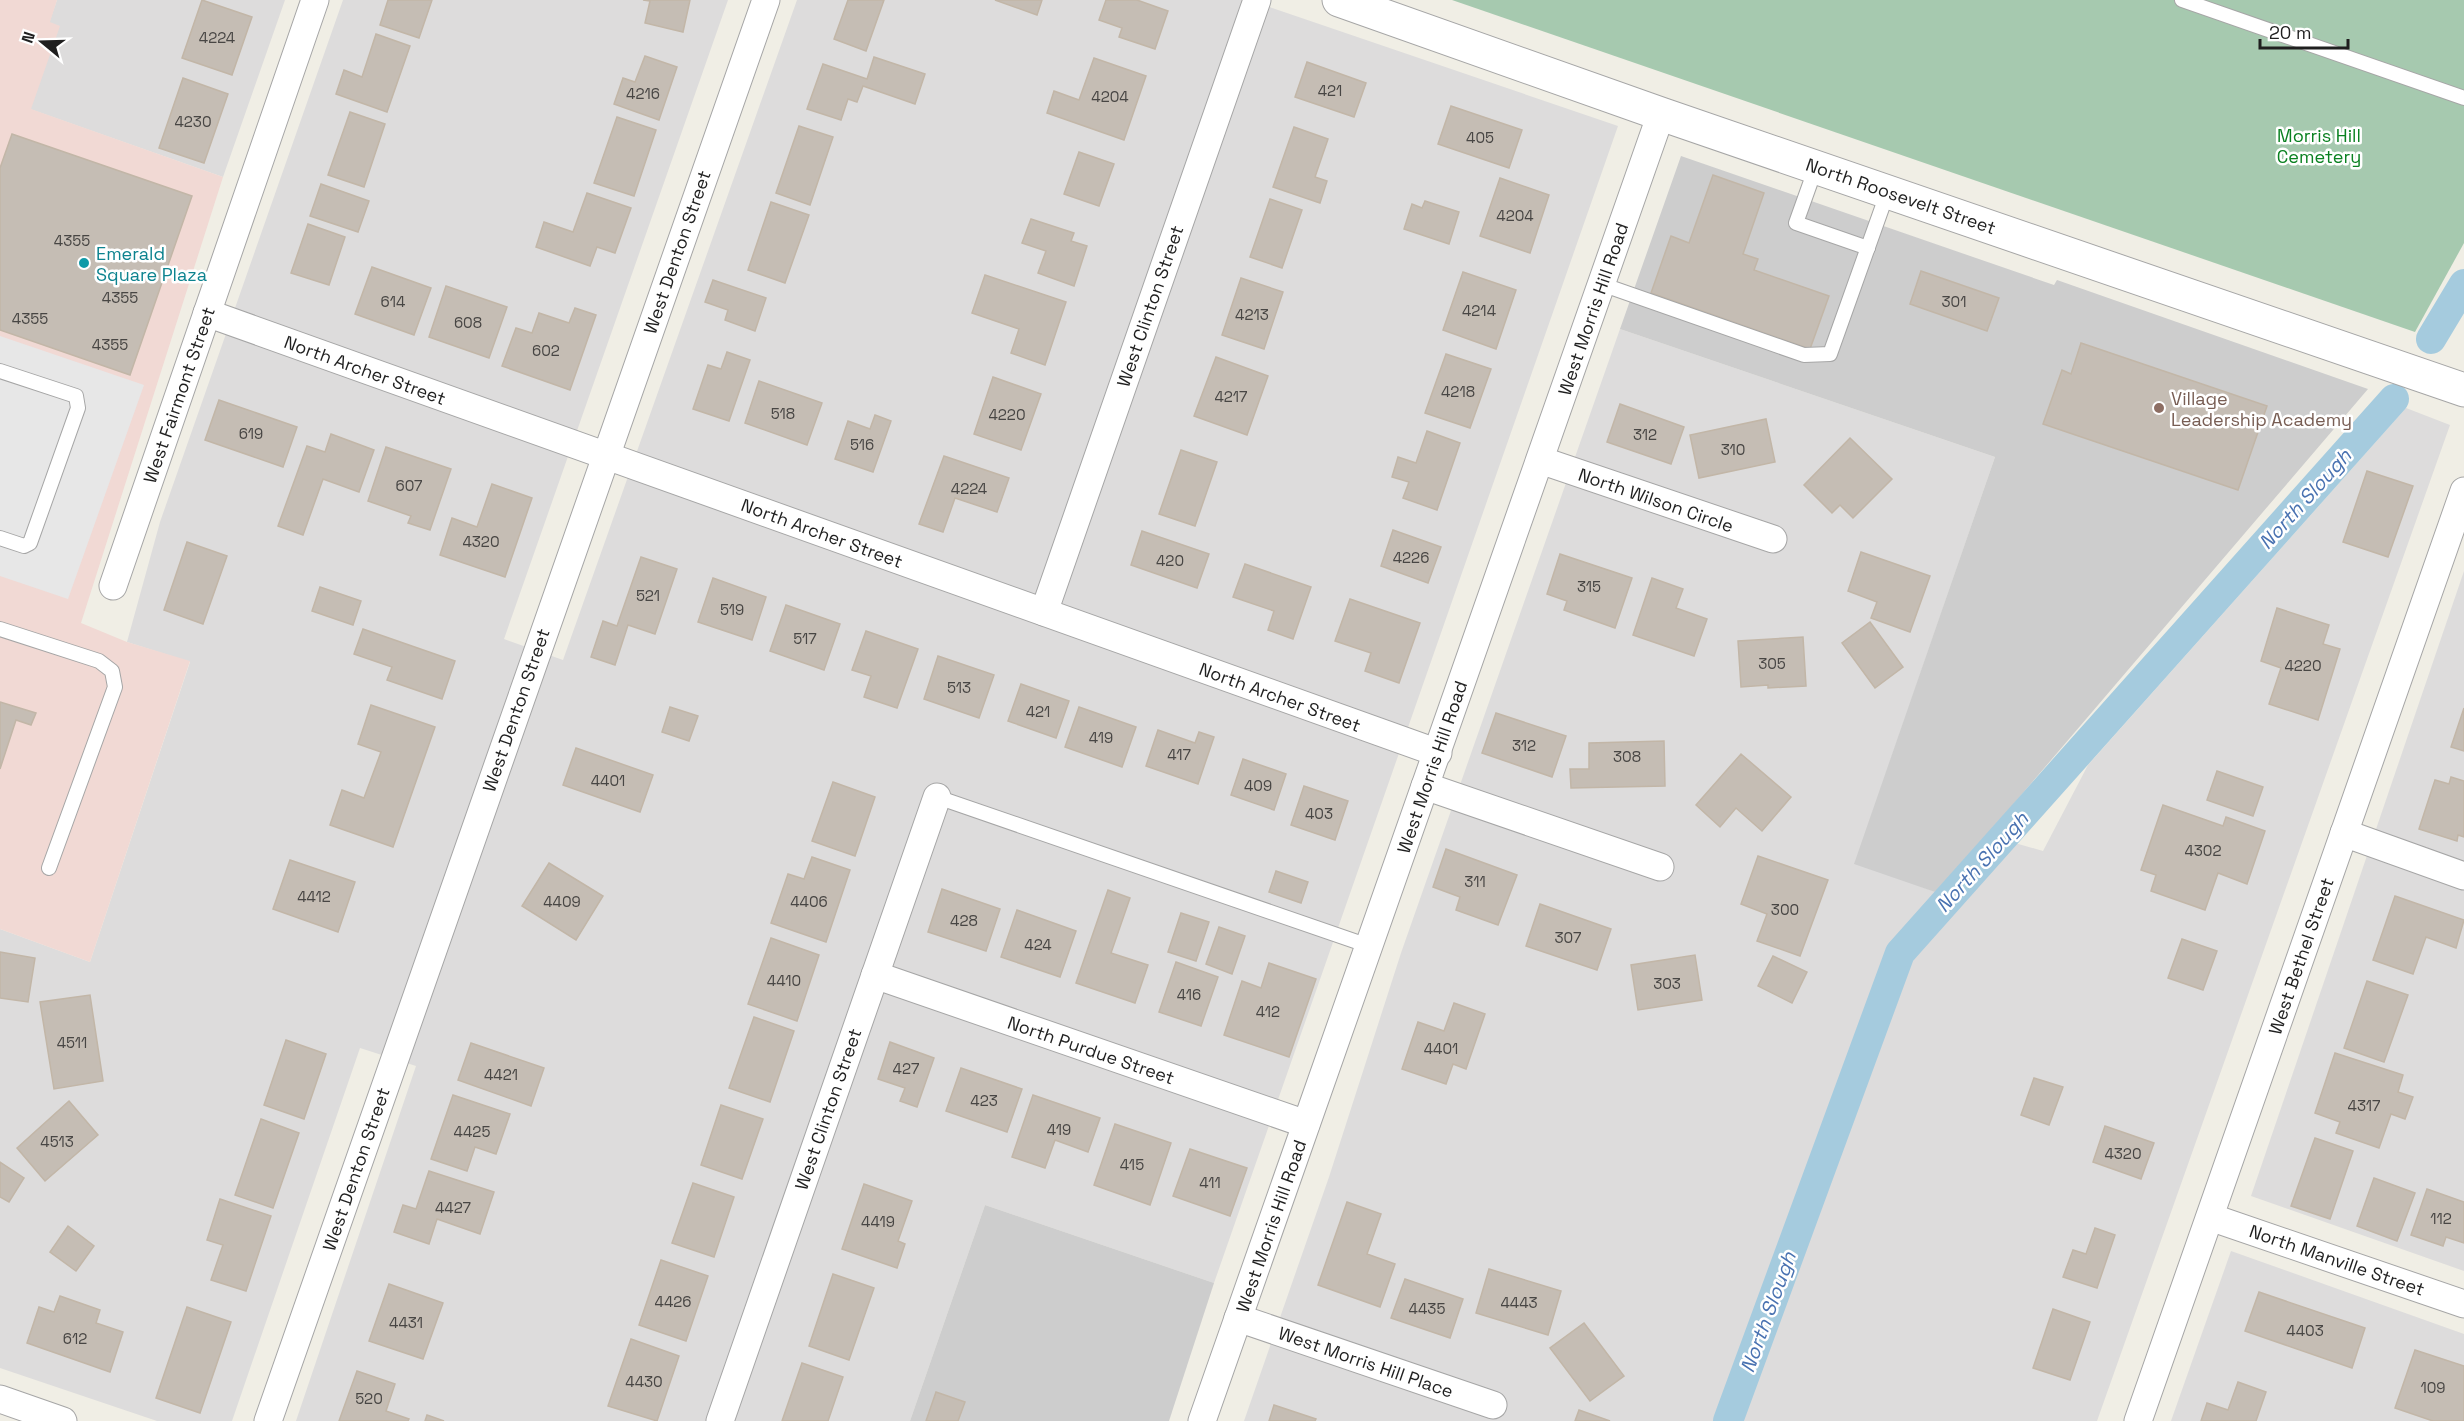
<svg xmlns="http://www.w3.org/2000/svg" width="2464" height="1421" font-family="'Space Grotesk',sans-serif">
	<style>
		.residential { fill: #dddcdc }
		.commercial { fill: #f1d9d4 }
		.religious { fill: #cdcdcd }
		.cemetery { fill: #a6c9af }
		.parking { fill: #e7e7e7 }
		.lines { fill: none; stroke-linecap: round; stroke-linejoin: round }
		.canal { stroke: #a5cbde; stroke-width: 30 }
		.building { fill: #c5bdb4; stroke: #c2b6a7; stroke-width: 1.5 }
		.service-casing { stroke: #a6a6a6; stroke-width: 16 }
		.minor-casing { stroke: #a6a6a6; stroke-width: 29 }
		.tertiary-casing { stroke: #a6a6a6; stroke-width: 35 }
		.service { stroke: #fff; stroke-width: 14 }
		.minor { stroke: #fff; stroke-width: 27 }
		.tertiary { stroke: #fff; stroke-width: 33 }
		.culture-dot { fill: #0f9aa8; stroke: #fff; stroke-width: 2 }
		.education-dot { fill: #8d6e63; stroke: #fff; stroke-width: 2 }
		.labels { text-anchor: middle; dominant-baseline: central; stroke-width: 5; stroke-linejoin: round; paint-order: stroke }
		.number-label { font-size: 15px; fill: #484644 }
		.park-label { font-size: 18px; fill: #0a8121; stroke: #fff }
		.street-label { font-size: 18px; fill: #1f1f1f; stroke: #fff }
		.culture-label { font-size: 18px; fill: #0d838f; stroke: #fff; text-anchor: start }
		.education-label { font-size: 18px; fill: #785e54; stroke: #fff; text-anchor: start }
		.water-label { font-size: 20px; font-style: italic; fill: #4972b1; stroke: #fff }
	</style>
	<rect width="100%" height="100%" fill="#f0eee5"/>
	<g class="residential">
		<polygon points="57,0 285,0 223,177 30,109 59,26 49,23"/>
		<polygon points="343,0 728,0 504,639 563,660 797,0 1249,0 1618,126 1214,1283 985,1205 910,1421 296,1421 416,1066 360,1048 232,1421 157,1421 0,1368 0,929 90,962 190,662 127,642 160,522"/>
		<polygon points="1620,329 1995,457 1855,863 1964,902 1987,835 2043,851 2088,765 2406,408 2450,425 2097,1421 1244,1421 1329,1177 1401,953"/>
		<polygon points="2464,571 2464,1271 2251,1196"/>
		<polygon points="2231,1251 2464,1334 2464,1421 2171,1421"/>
	</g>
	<polygon class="commercial" points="0,0 57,0 50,22 60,26 31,109 223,177 81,623 127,642 190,661 90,962 0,929"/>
	<g class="religious">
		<polygon points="1681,156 2054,285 2057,280 2368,389 1987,835 1964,902 1854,864 1995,457 1620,329"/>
		<polygon points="985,1205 1214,1283 1169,1421 910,1421"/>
	</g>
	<polygon class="cemetery" points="1452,0 2464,0 2464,243 2415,332"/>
	<polygon class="parking" points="0,336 144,385 68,599 0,576"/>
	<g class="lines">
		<g class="canal">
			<polyline points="2431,339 2464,284"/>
			<polyline points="1728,1421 1900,953 2394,399"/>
		</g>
	</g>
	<g class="building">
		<polygon points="202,0 252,17 232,75 182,58"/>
		<polygon points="388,0 432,0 419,38 380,25"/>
		<polygon points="643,0 690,0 683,32 645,23 650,1"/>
		<polygon points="848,0 884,0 866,51 834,39"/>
		<polygon points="995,0 1042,0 1037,15"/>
		<polygon points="1106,0 1137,0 1168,11 1155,49 1119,37 1122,28 1099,20"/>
		<polygon points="376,34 410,46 387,112 336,94 344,70 362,77"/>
		<polygon points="645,56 677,67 659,120 614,104 623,78 635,82"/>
		<polygon points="874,57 925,74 915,104 863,86 857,102 848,99 841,120 807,109 823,64 867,79"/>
		<polygon points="1094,58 1146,76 1124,140 1047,113 1054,91 1079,100"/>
		<polygon points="1307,62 1366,83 1354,117 1295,97"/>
		<polygon points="183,78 228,94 204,163 159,148"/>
		<polygon points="1451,106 1522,130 1509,168 1438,144"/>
		<polygon points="350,112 385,124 364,187 328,175"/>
		<polygon points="617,117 656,130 634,196 594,183"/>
		<polygon points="799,126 833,137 810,205 776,193"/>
		<polygon points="1294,127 1328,139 1315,177 1327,181 1320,203 1273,187"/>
		<polygon points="12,134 192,196 130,375 0,330 0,168"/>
		<polygon points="1079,152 1114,164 1099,206 1064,194"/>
		<polygon points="1713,175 1764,193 1743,254 1758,259 1754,270 1829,296 1810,349 1651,293 1671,236 1689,243"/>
		<polygon points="1500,178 1549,195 1530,253 1480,236"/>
		<polygon points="321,184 369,201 358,232 310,216"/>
		<polygon points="587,193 631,208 615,253 597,247 590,266 536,247 544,222 573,232"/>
		<polygon points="1270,199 1302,210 1282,268 1250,257"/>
		<polygon points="1425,201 1459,212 1449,244 1404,229 1412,204 1422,208"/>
		<polygon points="771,202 809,215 785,283 748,270"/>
		<polygon points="1031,219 1074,233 1071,241 1087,246 1074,286 1038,273 1046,251 1022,243"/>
		<polygon points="308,224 345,237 329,285 291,273"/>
		<polygon points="372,267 431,288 414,335 355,314"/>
		<polygon points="1921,271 1999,298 1987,331 1910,304"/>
		<polygon points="1463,272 1516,290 1496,349 1443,330"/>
		<polygon points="985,275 1066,302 1045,365 1011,353 1019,329 972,313"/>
		<polygon points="1241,278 1283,292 1264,349 1222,335"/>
		<polygon points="713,280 766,298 755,331 725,320 728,310 705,302"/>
		<polygon points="446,286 507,307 489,358 429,337"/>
		<polygon points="575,308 596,315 570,390 502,366 516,328 532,333 539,313 569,323"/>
		<polygon points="2081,343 2267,406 2238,490 2043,424 2062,370 2071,374"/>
		<polygon points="727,352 750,360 729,421 693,409 708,365 721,369"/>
		<polygon points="1446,354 1491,369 1470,428 1425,413"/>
		<polygon points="1216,357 1268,376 1247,435 1194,416"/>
		<polygon points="993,377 1041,394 1021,450 974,434"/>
		<polygon points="759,381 822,403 807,445 745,423"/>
		<polygon points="219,400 297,427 283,467 205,440"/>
		<polygon points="1620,404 1684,427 1671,464 1607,442"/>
		<polygon points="875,415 891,421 873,472 835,459 848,421 870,429"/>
		<polygon points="1766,419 1775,462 1699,478 1690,435"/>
		<polygon points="1427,431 1460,443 1437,510 1403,498 1409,482 1392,477 1398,457 1416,463"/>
		<polygon points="331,434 374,450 359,492 323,479 303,535 278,526 307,446 325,452"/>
		<polygon points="1850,438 1892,479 1853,518 1840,505 1832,513 1804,485"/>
		<polygon points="386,447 451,469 430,530 408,523 411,516 368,501"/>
		<polygon points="1181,450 1217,462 1195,526 1159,514"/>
		<polygon points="944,456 1009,478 997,512 955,498 943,532 919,524"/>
		<polygon points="2367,471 2413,486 2388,557 2343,542"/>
		<polygon points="492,484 532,498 505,577 440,555 452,518 477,527"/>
		<polygon points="1393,530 1441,547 1428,583 1381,566"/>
		<polygon points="1142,531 1209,554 1197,588 1131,565"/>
		<polygon points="187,542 227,556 203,624 164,610"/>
		<polygon points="1861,552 1930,576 1910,632 1871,618 1877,602 1848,591"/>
		<polygon points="1560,554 1632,578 1615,628 1564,610 1567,601 1547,594"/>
		<polygon points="641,557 677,569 655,634 628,625 615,665 591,657 603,621 617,626"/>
		<polygon points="1245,564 1311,587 1293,639 1268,630 1274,611 1233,597"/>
		<polygon points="713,578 766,597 752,640 698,622"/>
		<polygon points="1652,578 1683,589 1676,608 1707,619 1694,656 1633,635"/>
		<polygon points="320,587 361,601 353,625 312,611"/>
		<polygon points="1350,599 1420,623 1399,683 1365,671 1371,653 1335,641"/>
		<polygon points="786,605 840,624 824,670 770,651"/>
		<polygon points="2277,608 2329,625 2323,644 2340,649 2318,720 2269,704 2281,668 2261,661"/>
		<polygon points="1870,622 1903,667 1875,688 1842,643"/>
		<polygon points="363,629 455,661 442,699 387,680 392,667 354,654"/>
		<polygon points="866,631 918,649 897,708 864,697 871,676 852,670"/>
		<polygon points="1803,637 1806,686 1768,688 1768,685 1741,687 1738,641"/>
		<polygon points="938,656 994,675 979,718 924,699"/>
		<polygon points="1021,684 1069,701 1056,738 1008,721"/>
		<polygon points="0,702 36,713 31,725 16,720 0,769"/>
		<polygon points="371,705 435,727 393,847 330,825 342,790 364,798 381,752 358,744"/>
		<polygon points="670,707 698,716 689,741 662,732"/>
		<polygon points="1079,707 1136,727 1122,767 1065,747"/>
		<polygon points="2464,708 2464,751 2451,747"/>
		<polygon points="1496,713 1566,736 1552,777 1482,753"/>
		<polygon points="1158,730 1195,743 1199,732 1214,737 1198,784 1146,766"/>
		<polygon points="1664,741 1665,786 1571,788 1570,769 1589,769 1589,743"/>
		<polygon points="576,748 653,775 640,812 563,785"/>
		<polygon points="1741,754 1791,797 1762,831 1736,808 1720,827 1696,805"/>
		<polygon points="1243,759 1286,774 1274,810 1231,795"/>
		<polygon points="2217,771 2263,787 2253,816 2207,800"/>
		<polygon points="2451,777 2464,781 2464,837 2458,835 2457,841 2419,829 2435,780 2449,784"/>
		<polygon points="833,782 875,797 855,856 812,841"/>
		<polygon points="1304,786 1348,801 1335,840 1291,825"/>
		<polygon points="2163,805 2223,826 2226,817 2265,831 2247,884 2218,873 2205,910 2151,891 2156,875 2141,870"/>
		<polygon points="1446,849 1517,875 1498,925 1456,910 1460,897 1433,887"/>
		<polygon points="1758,856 1828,880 1800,956 1757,941 1767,914 1741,904"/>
		<polygon points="812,857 850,870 826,942 771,923 788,874 804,879"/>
		<polygon points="290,860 355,882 338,932 273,909"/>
		<polygon points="549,863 603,896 576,940 522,906"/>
		<polygon points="1276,871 1308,882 1301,903 1269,892"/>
		<polygon points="942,889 1000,909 986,951 928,932"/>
		<polygon points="1108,890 1130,898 1111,953 1148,965 1135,1003 1076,983"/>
		<polygon points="2395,896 2464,920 2456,948 2426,937 2413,974 2373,960"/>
		<polygon points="1540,904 1611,929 1597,970 1526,946"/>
		<polygon points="1017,910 1076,931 1060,977 1001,957"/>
		<polygon points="1181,913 1209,922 1196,961 1168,952"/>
		<polygon points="1219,927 1245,936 1232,974 1206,964"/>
		<polygon points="771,938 819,955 797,1021 748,1004"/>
		<polygon points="2182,939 2217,951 2203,990 2168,978"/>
		<polygon points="0,952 35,958 28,1002 0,998"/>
		<polygon points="1695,955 1702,1000 1638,1010 1631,965"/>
		<polygon points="1773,956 1807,972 1792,1003 1758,986"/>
		<polygon points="1176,962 1218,977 1201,1026 1159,1012"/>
		<polygon points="1269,963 1316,979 1289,1057 1224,1035 1242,981 1261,988"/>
		<polygon points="2367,981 2408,995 2384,1062 2344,1048"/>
		<polygon points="90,995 103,1081 54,1089 40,1002"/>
		<polygon points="1454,1003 1485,1014 1466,1069 1453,1064 1446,1084 1402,1069 1418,1022 1444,1031"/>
		<polygon points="754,1017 794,1031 770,1102 729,1088"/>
		<polygon points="286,1040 326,1054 304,1119 264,1105"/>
		<polygon points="890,1042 934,1058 917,1107 900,1101 905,1088 878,1079"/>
		<polygon points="471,1043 544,1068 531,1106 458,1080"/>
		<polygon points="2335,1053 2403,1075 2398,1092 2413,1097 2405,1119 2391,1114 2379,1148 2336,1133 2340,1122 2315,1113"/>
		<polygon points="961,1068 1022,1089 1007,1132 946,1111"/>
		<polygon points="2034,1078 2063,1087 2049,1125 2021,1115"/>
		<polygon points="453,1095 510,1114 496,1154 475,1147 467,1171 431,1159"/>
		<polygon points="1033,1095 1100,1118 1088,1152 1055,1140 1045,1168 1012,1157"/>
		<polygon points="69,1101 98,1135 45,1181 17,1148"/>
		<polygon points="721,1105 763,1119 742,1179 701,1165"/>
		<polygon points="261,1119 299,1133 273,1208 235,1195"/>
		<polygon points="1115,1124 1171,1143 1150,1205 1094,1185"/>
		<polygon points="2105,1126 2154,1143 2141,1179 2093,1162"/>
		<polygon points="2315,1138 2353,1151 2330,1219 2291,1206"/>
		<polygon points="1190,1149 1247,1168 1230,1216 1173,1196"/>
		<polygon points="0,1162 24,1178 9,1202 0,1197"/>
		<polygon points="429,1171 494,1192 480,1234 437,1219 429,1244 394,1232 403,1205 416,1209"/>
		<polygon points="2374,1178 2415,1193 2397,1241 2357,1226"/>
		<polygon points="693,1183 734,1197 714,1257 672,1243"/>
		<polygon points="864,1184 912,1201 898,1241 905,1244 897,1268 842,1249"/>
		<polygon points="2427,1189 2464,1202 2464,1243 2446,1237 2443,1246 2411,1235"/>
		<polygon points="220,1199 271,1216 246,1291 211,1280 223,1245 207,1240"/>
		<polygon points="1347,1202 1381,1214 1367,1254 1395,1264 1380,1307 1318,1285"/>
		<polygon points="68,1226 94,1246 76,1271 50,1252"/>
		<polygon points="2095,1228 2115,1235 2097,1288 2063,1277 2073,1250 2086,1254"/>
		<polygon points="661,1260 708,1276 686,1341 639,1325"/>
		<polygon points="1489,1269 1561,1291 1548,1335 1476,1313"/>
		<polygon points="833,1274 874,1288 849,1360 809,1346"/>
		<polygon points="1405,1279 1463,1299 1450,1338 1391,1318"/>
		<polygon points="389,1284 443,1303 423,1359 369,1341"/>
		<polygon points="2259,1292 2365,1328 2352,1368 2245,1331"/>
		<polygon points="60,1296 100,1310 96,1323 123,1332 110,1372 27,1343 39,1307 54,1312"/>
		<polygon points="187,1307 231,1322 200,1413 156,1398"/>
		<polygon points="2053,1309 2090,1322 2070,1380 2033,1368"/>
		<polygon points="1584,1323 1624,1376 1590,1401 1550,1348"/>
		<polygon points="631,1339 679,1356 657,1421 608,1406"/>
		<polygon points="2415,1350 2464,1366 2464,1421 2433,1421 2395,1408"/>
		<polygon points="802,1363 843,1377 828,1421 782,1421"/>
		<polygon points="357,1371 395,1384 386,1411 409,1419 408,1421 339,1421"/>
		<polygon points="2238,1382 2266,1392 2256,1421 2201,1421 2207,1403 2228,1410"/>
		<polygon points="936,1392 965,1402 958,1421 926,1421"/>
		<polygon points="1274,1405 1316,1419 1315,1421 1269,1421"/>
		<polygon points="1579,1410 1610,1421 1575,1421"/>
		<polygon points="427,1415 444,1421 425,1421"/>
	</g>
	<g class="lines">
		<g class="service-casing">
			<g id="service">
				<polyline points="2182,0 2464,98"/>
				<polyline points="1816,167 1796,223 1868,248"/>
				<polyline points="1601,284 1804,355 1830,354 1888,191"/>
				<polyline points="0,371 76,396 78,408 30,543 24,546 0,538"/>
				<polyline points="0,629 99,661 112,671 115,687 49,868"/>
				<polyline points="937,797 1369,946"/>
			</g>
		</g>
		<g class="minor-casing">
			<g id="minor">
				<polyline points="207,313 1438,753"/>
				<polyline points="1540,460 1773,539"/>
				<polyline points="113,586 315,0"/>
				<polyline points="1044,612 1257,0"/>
				<polyline points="1425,786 1660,867"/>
				<polyline points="2344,833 2464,876"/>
				<polyline points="875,975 1306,1124"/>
				<polyline points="2210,1217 2464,1304"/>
				<polyline points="1238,1318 1493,1405"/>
				<polyline points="0,1399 63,1421"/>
				<polyline points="268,1421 766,0"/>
				<polyline points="720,1421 937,797"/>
				<polyline points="1202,1421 1661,114"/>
				<polyline points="2138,1421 2464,491"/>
			</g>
		</g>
		<g class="tertiary-casing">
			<polyline id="tertiary" points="1339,0 1661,114 2464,390"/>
		</g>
		<use href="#service" class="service"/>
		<use href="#minor" class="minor"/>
		<use href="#tertiary" class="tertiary"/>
	</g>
	<circle class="culture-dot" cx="84" cy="263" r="6"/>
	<circle class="education-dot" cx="2159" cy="408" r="6"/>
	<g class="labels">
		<g class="number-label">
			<text x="217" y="37">4224</text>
			<text x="1330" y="90">421</text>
			<text x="643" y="93">4216</text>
			<text x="1110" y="96">4204</text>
			<text x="193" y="121">4230</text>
			<text x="1480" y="137">405</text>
			<text x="1515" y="215">4204</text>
			<text x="72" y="240">4355</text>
			<text x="120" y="297">4355</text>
			<text x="393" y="301">614</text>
			<text x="1954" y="301">301</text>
			<text x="1479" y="310">4214</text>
			<text x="1252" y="314">4213</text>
			<text x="30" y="318">4355</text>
			<text x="468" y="322">608</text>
			<text x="110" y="344">4355</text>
			<text x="546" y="350">602</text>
			<text x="1458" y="391">4218</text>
			<text x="1231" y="396">4217</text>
			<text x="783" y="413">518</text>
			<text x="1007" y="414">4220</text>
			<text x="251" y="433">619</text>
			<text x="1645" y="434">312</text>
			<text x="862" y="444">516</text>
			<text x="1733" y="449">310</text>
			<text x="409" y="485">607</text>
			<text x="969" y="488">4224</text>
			<text x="481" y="541">4320</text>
			<text x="1411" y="557">4226</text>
			<text x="1170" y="560">420</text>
			<text x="1589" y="586">315</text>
			<text x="648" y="595">521</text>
			<text x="732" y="609">519</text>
			<text x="805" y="638">517</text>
			<text x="1772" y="663">305</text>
			<text x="2303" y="665">4220</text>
			<text x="959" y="687">513</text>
			<text x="1038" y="711">421</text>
			<text x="1101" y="737">419</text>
			<text x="1524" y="745">312</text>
			<text x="1179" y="754">417</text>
			<text x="1627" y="756">308</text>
			<text x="608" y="780">4401</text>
			<text x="1258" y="785">409</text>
			<text x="1319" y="813">403</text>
			<text x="2203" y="850">4302</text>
			<text x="1475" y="881">311</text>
			<text x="314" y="896">4412</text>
			<text x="562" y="901">4409</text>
			<text x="809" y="901">4406</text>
			<text x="1785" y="909">300</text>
			<text x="964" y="920">428</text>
			<text x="1568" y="937">307</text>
			<text x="1038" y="944">424</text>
			<text x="784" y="980">4410</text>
			<text x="1667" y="983">303</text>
			<text x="1189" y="994">416</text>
			<text x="1268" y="1011">412</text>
			<text x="72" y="1042">4511</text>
			<text x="1441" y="1048">4401</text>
			<text x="906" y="1068">427</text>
			<text x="501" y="1074">4421</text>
			<text x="984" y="1100">423</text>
			<text x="2364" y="1105">4317</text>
			<text x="1059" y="1129">419</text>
			<text x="472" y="1131">4425</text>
			<text x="57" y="1141">4513</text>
			<text x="2123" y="1153">4320</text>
			<text x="1132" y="1164">415</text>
			<text x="1210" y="1182">411</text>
			<text x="453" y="1207">4427</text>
			<text x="2441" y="1218">112</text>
			<text x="878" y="1221">4419</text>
			<text x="673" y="1301">4426</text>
			<text x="1519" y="1302">4443</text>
			<text x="1427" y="1308">4435</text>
			<text x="406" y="1322">4431</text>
			<text x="2305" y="1330">4403</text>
			<text x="75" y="1338">612</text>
			<text x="644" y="1381">4430</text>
			<text x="2433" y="1387">109</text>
			<text x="369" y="1398">520</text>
		</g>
		<g class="park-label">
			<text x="2319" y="135">Morris Hill<tspan x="2319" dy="21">Cemetery</tspan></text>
		</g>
		<g class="street-label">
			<text transform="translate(1901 196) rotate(19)">North Roosevelt Street</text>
			<text transform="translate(677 252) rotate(-71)">West Denton Street</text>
			<text transform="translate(1150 306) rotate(-71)">West Clinton Street</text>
			<text transform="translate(1593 309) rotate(-71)">West Morris Hill Road</text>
			<text transform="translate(365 370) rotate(20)">North Archer Street</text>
			<text transform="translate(179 395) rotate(-71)">West Fairmont Street</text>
			<text transform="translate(1656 500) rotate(19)">North Wilson Circle</text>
			<text transform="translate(822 533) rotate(20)">North Archer Street</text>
			<text transform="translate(1280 697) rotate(20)">North Archer Street</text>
			<text transform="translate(516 710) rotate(-71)">West Denton Street</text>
			<text transform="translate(1432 767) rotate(-71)">West Morris Hill Road</text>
			<text transform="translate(2301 956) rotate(-71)">West Bethel Street</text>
			<text transform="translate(1091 1050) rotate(19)">North Purdue Street</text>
			<text transform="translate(828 1109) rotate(-71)">West Clinton Street</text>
			<text transform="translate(356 1169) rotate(-71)">West Denton Street</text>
			<text transform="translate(1271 1226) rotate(-71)">West Morris Hill Road</text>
			<text transform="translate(2337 1260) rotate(19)">North Manville Street</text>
			<text transform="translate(1366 1362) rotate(19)">West Morris Hill Place</text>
		</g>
		<g class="culture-label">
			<text x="96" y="253">Emerald<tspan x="96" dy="21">Square Plaza</tspan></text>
		</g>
		<g class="education-label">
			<text x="2171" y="398">Village<tspan x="2171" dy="21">Leadership Academy</tspan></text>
		</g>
		<g class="water-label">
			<text transform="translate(2305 499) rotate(-48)">North Slough</text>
			<text transform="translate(1982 862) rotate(-48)">North Slough</text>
			<text transform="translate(1768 1312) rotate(-70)">North Slough</text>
		</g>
	</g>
	<g transform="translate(42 42) rotate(289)" stroke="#ffffff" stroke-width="4.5" paint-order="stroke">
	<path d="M0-4.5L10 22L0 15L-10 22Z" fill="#1f1f1f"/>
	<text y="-9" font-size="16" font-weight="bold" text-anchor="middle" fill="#1f1f1f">N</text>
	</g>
	<path d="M2260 39v9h88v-9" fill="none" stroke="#1f1f1f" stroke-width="3"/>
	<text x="2269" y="39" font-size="18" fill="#1f1f1f" stroke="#ffffff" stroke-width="4.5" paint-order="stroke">20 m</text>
</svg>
